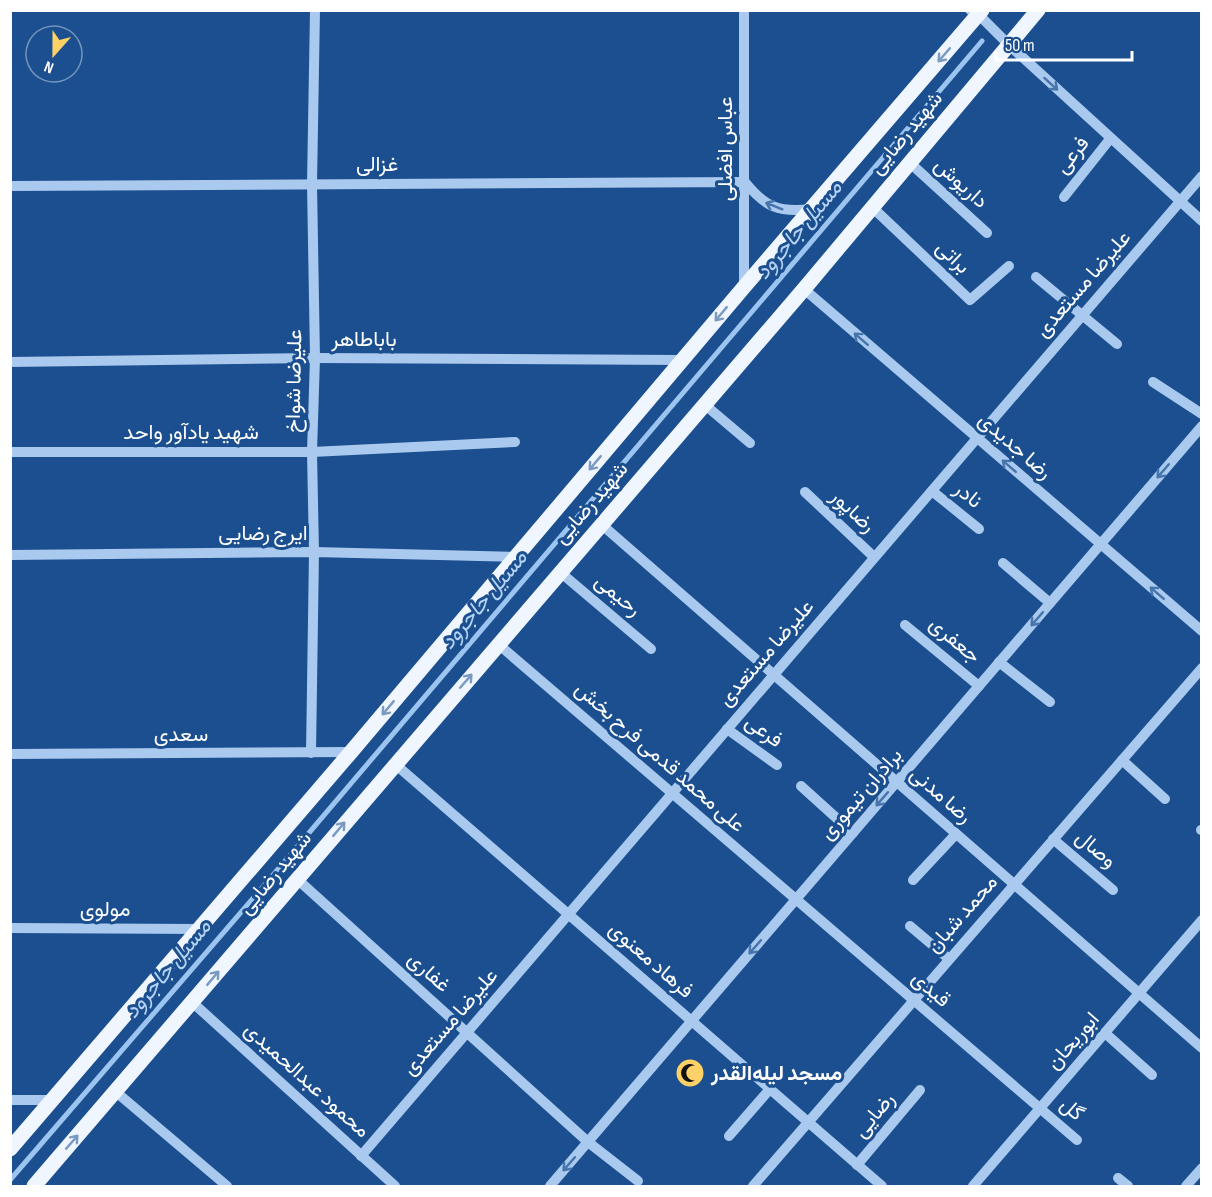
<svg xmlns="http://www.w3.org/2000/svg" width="1212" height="1197" font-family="'Sofia Sans Condensed',Vazirmatn,sans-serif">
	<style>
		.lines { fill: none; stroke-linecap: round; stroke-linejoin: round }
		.stream { stroke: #9cc4f0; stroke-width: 5 }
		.minor { stroke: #a9c9ee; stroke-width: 10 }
		.major { stroke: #f0f6ff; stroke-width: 15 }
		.oneway { stroke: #7b9ac1 }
		.oneway2 { stroke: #4674ac }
		.labels { text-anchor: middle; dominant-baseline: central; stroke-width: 6; stroke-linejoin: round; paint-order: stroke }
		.street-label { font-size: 21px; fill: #fff; stroke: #1b4f8f }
		.poi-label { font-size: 21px; font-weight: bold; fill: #fff; stroke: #1b4f8f; text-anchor: start }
		.water-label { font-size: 22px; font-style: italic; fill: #b5d3f5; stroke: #1b4f8f }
	</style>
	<rect width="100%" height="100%" fill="#1b4f8f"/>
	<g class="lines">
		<polyline class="stream" points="10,1180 274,874 982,41"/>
		<g class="minor">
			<polyline points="970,10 979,15 1008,44 1202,221"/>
			<polyline points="909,162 987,233"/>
			<path d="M10,186L745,182C765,207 779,213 811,209"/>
			<polyline points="1064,197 1110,139"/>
			<polyline points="872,207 970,300 1009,266"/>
			<polyline points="1036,277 1117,344"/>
			<polyline points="744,287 744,10"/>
			<polyline points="804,289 1202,631"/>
			<polyline points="10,362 315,358 682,360"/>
			<polyline points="1153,382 1202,414"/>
			<polyline points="704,404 750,443"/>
			<polyline points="10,452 312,452 515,442"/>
			<polyline points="932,491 979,529"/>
			<polyline points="805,492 874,557"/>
			<polyline points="601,524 1202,1048"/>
			<polyline points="10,555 314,552 516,557"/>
			<polyline points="1003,563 1050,603"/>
			<polyline points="560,572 651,649"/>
			<polyline points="905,625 979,686"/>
			<polyline points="498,644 1077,1140"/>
			<polyline points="999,662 1050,702"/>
			<polyline points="727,729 777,765"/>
			<polyline points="311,753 314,552 312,452 315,358 312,184 315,10"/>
			<polyline points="10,754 351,752"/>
			<polyline points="1122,760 1165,799"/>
			<polyline points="395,764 882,1186"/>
			<polyline points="801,786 853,833"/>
			<polyline points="1201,830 1202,830"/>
			<polyline points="1053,839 1113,890"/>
			<polyline points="297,879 588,1142 638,1181"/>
			<polyline points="913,880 956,834"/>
			<polyline points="910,926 949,959"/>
			<polyline points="10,928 200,929"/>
			<polyline points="192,1002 395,1186"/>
			<polyline points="1105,1033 1152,1075"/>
			<polyline points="116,1092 227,1186"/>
			<polyline points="10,1100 53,1100"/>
			<polyline points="729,1136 770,1089"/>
			<polyline points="361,1156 1202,176"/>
			<polyline points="857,1165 920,1090"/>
			<polyline points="1118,1178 1128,1186"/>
			<polyline points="550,1186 1202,426"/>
			<polyline points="753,1186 1202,668"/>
			<polyline points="973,1186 1202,920"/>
			<polyline points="1186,1186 1202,1168"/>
		</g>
		<g class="major">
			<polyline points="10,1149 351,752 744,287 982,10"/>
			<polyline points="34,1186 804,289 1038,10"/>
		</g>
	</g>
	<defs><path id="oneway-shaft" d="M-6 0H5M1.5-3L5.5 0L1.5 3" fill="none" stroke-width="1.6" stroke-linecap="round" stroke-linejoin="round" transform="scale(1.5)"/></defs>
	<g class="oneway">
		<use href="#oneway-shaft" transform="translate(944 55) rotate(131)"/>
		<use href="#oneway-shaft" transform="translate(721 314) rotate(130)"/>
		<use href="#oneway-shaft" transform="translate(595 463) rotate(130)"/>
		<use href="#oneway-shaft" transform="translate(466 681) rotate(-49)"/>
		<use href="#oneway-shaft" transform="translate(388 708) rotate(130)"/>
		<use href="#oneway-shaft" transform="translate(339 829) rotate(-50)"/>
		<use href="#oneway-shaft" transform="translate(213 978) rotate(-50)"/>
		<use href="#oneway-shaft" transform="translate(72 1142) rotate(-49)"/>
	</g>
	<g class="oneway2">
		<use href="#oneway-shaft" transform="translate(1051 84) rotate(42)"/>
		<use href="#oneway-shaft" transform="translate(774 206) rotate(-158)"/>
		<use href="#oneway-shaft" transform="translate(861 339) rotate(-139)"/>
		<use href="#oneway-shaft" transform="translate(1009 466) rotate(-139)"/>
		<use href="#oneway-shaft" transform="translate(1163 471) rotate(131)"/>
		<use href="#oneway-shaft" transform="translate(1157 593) rotate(-139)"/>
		<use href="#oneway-shaft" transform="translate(1037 619) rotate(131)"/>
		<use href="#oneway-shaft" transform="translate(882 799) rotate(131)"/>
		<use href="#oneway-shaft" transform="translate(755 947) rotate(131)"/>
		<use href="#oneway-shaft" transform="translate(569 1164) rotate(131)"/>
	</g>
	<defs>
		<g id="mosque-disc" transform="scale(1.5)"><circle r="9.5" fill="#ffd166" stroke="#1b4f8f"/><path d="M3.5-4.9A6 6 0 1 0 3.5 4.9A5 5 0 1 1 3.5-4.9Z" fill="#111"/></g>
	</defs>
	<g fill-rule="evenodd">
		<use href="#mosque-disc" x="690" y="1073"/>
	</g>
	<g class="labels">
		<g class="street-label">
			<text transform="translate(906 133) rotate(-50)">شهید رضایی</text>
			<text transform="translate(725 149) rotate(-90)">عباس افضلی</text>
			<text transform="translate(1072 155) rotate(-51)">فرعی</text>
			<text x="377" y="164">غزالی</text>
			<text transform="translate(961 183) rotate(42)">داریوش</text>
			<text transform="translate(953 257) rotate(43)">براتی</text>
			<text transform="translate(1083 284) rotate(-49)">علیرضا مستعدی</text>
			<text x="364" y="339">باباطاهر</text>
			<text transform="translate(294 381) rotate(-89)">علیرضا شواخ</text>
			<text x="191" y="432">شهید یادآور واحد</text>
			<text transform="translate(1015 446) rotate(41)">رضا جدیدی</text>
			<text transform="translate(968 495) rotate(39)">نادر</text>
			<text transform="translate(591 503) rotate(-49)">شهید رضایی</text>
			<text transform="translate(853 511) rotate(43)">رضاپور</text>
			<text x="263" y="533">ایرج رضایی</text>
			<text transform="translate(618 595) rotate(40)">رحیمی</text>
			<text transform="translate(955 640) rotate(40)">جعفری</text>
			<text transform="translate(766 653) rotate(-49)">علیرضا مستعدی</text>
			<text transform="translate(764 731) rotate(36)">فرعی</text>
			<text x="181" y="734">سعدی</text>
			<text transform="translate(660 757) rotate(41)">علی محمد قدمی فرح بخش</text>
			<text transform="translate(861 794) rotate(-49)">برادران تیموری</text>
			<text transform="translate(941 795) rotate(41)">رضا مدنی</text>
			<text transform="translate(1096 849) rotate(40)">وصال</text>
			<text transform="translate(275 873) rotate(-50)">شهید رضایی</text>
			<text x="105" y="909">مولوی</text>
			<text transform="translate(962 914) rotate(-49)">محمد شبان</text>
			<text transform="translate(651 960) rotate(41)">فرهاد معنوی</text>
			<text transform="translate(429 972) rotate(42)">غفاری</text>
			<text transform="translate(931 989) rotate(41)">قیدی</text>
			<text transform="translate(450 1022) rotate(-49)">علیرضا مستعدی</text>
			<text transform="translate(1073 1041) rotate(-49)">ابوریحان</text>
			<text transform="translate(307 1080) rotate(42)">محمود عبدالحمیدی</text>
			<text transform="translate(1072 1109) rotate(41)">گل</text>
			<text transform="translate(874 1115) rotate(-50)">رضایی</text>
		</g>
		<g class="poi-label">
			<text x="711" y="1073">مسجد لیله‌القدر</text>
		</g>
		<g class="water-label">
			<text transform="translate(799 230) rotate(-50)">مسیل جاجرود</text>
			<text transform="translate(484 600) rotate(-50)">مسیل جاجرود</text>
			<text transform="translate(168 969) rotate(-50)">مسیل جاجرود</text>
		</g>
	</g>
	<rect width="1212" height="1197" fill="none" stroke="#ffffff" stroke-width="24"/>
	<g transform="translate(54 54) rotate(201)"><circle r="28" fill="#1b4f8f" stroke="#7695bc" stroke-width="1.5"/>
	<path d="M0-4.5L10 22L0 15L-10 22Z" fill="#ffd166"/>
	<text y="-9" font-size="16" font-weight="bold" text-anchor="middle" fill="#ffffff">N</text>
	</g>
	<path d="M996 51v9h136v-9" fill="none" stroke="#ffffff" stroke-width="3"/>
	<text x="1005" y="51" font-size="18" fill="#ffffff" stroke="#1b4f8f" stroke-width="4.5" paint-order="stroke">50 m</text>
</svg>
